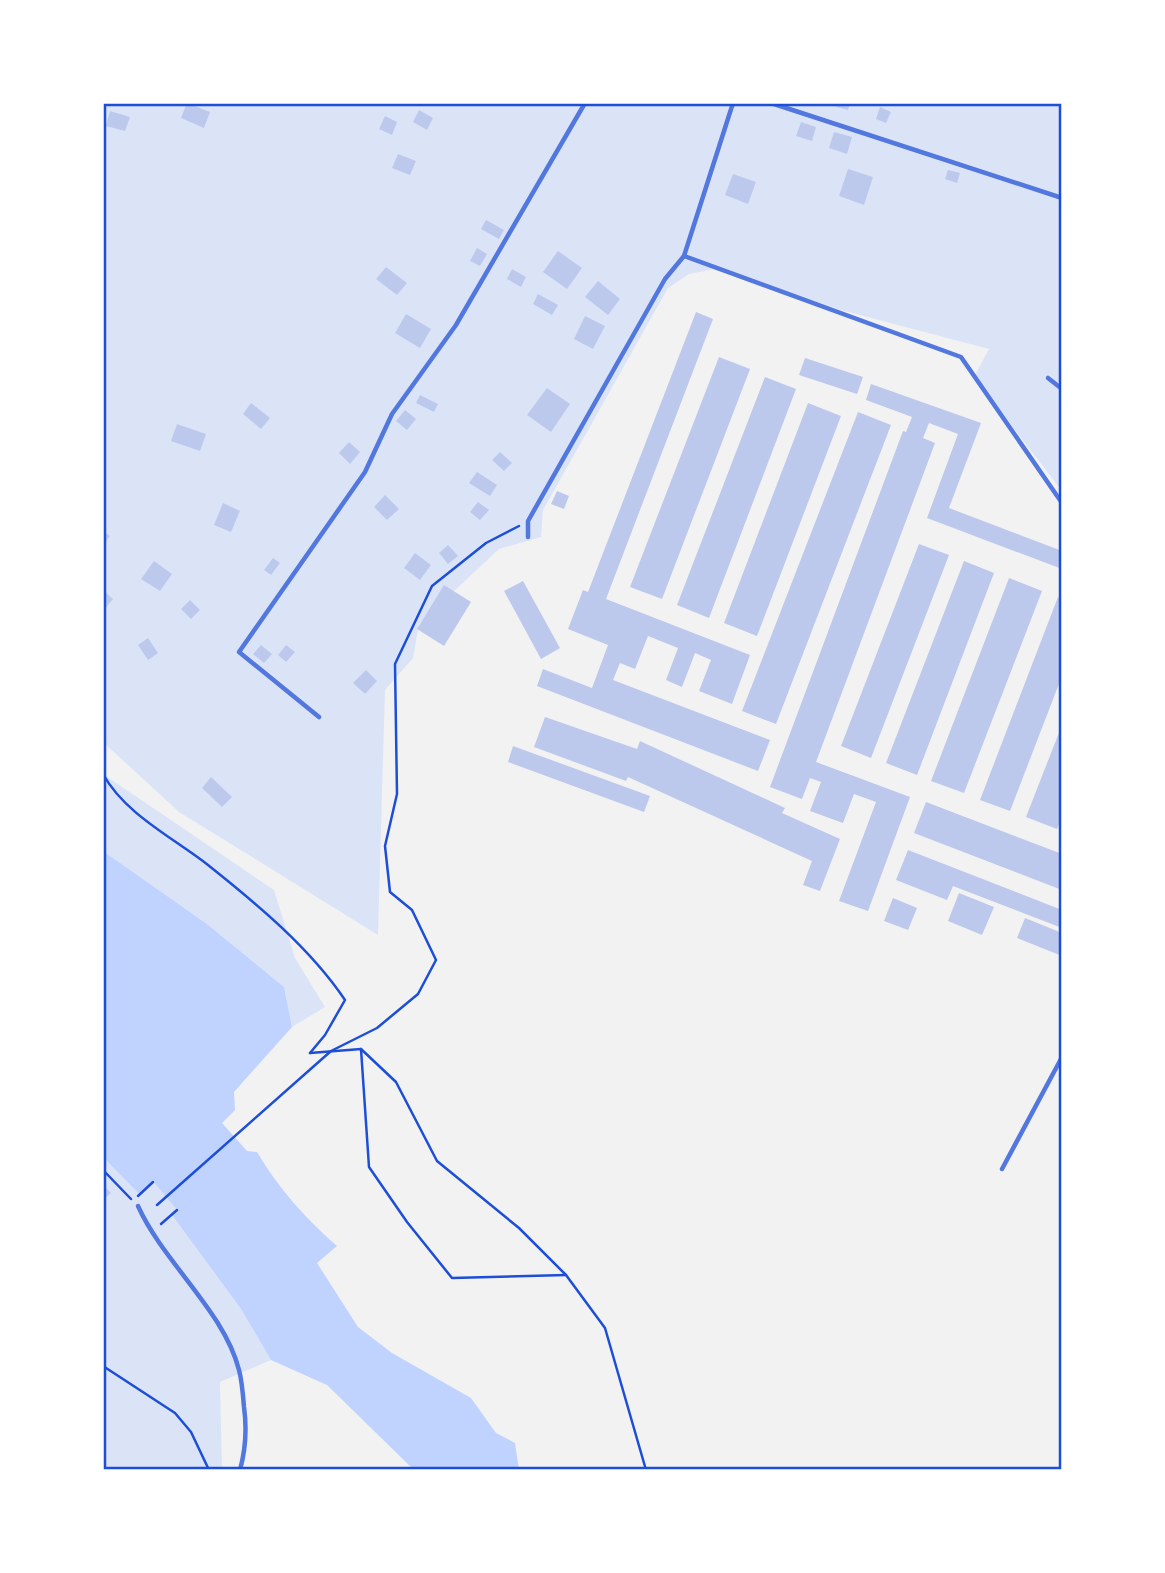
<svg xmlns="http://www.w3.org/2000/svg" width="1165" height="1573" font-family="'Fira Sans Condensed',sans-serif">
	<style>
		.green { fill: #dbe4f7 }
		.water { fill: #bfd3fe }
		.building { fill: #bdc9ec }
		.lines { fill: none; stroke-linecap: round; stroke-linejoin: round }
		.path { stroke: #1d4ed8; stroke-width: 2.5 }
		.service { stroke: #5277de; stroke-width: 4.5 }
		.neatline { fill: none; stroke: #1d4ed8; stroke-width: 2.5 }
	</style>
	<rect width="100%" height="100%" fill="#f2f2f2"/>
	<g class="green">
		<polygon points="103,103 1062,103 1062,491 974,377 989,349 841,310 715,269 689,274 668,288 543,510 541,537 499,549 419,624 413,658 385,690 378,935 179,812 103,742"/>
		<polygon points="103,774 274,890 295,958 325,1007 292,1027 284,987 207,924 103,851"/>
		<polygon points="103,1157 139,1194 153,1181 177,1210 172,1215 241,1309 271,1360 220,1382 222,1470 103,1470"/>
	</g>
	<path class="water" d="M103,851L207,924L284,987L292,1027L234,1092L235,1110L222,1123L247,1151L257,1152C279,1189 304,1217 337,1246L317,1263L358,1327L392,1353L471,1398L496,1433L515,1443L519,1470H414L327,1385L271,1360L241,1309L172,1215L177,1210L153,1181L139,1194L103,1157Z"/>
	<g class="building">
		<polygon points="187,103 210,112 204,128 181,118"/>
		<polygon points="837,103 850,103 848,110 836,107"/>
		<polygon points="880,107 891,112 886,123 876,119"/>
		<polygon points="419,110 433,118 427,130 413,122"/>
		<polygon points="110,111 130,117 125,131 106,126"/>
		<polygon points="385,116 397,122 392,135 379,129"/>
		<polygon points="801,122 816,127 812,141 796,136"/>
		<polygon points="834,132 852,137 847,154 829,148"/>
		<polygon points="398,154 416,161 410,175 392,168"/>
		<polygon points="848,169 873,177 864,205 839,196"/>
		<polygon points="948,170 960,173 957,183 945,179"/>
		<polygon points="733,174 756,182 748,204 725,195"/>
		<polygon points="486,220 504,230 499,239 481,229"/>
		<polygon points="477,248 487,254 480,266 470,261"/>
		<polygon points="558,251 582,268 567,289 543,272"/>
		<polygon points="386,267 407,283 397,295 376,279"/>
		<polygon points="512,269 526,277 521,287 507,279"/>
		<polygon points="598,281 620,299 608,315 585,297"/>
		<polygon points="538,294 558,305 552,315 533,304"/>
		<polygon points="696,312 713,319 606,599 750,655 732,704 699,691 711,660 695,653 682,687 666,680 678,648 648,636 635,669 620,663 613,680 770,740 758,771 537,686 543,669 592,688 608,645 568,629 583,590 588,592"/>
		<polygon points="406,314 431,329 420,348 395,333"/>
		<polygon points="585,316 605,326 593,349 574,339"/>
		<polygon points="719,357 750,369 662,599 630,587"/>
		<polygon points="805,358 863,377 857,394 799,375"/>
		<polygon points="765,377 796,389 709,618 677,605"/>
		<polygon points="871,384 981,423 949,508 1062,551 1062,569 927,518 958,434 929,423 923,438 935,443 816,762 910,797 868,911 839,901 876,802 854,794 843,823 810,811 821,782 810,778 802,799 770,787 903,431 906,432 912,417 866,400"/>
		<polygon points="547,388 570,404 551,432 527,415"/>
		<polygon points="420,395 438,404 434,412 416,403"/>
		<polygon points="251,403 270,418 261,429 243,414"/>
		<polygon points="808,403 841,416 757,636 724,623"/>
		<polygon points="405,410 416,419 407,430 396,421"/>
		<polygon points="858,412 891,425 776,724 742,711"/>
		<polygon points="177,424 206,434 200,451 171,441"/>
		<polygon points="349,442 360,452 350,464 339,453"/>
		<polygon points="500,452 512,463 504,471 492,460"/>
		<polygon points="477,472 497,485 490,496 469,483"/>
		<polygon points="557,491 569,496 564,509 551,504"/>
		<polygon points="385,495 399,509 387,520 374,507"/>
		<polygon points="478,502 489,510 480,520 470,512"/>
		<polygon points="223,503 240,511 231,532 214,525"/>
		<polygon points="103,531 110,536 103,544"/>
		<polygon points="919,544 949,555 871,758 841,746"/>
		<polygon points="448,545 458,556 448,564 439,553"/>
		<polygon points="415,553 431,565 420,580 404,568"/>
		<polygon points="273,558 280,563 271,575 264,570"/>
		<polygon points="154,561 172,574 160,591 141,579"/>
		<polygon points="964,561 994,573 917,775 886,763"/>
		<polygon points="1009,578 1042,591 964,793 931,781"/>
		<polygon points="523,581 560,648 541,659 504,591"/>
		<polygon points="444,585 471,602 444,646 417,629"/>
		<polygon points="103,590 113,599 103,611"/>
		<polygon points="1058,597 1062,599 1062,676 1010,811 980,800"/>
		<polygon points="190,600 200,610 191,619 181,609"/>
		<polygon points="148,638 158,653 148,660 138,645"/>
		<polygon points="261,645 272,654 264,663 253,654"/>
		<polygon points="286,645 295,652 286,662 278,655"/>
		<polygon points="366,670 377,681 365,694 353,683"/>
		<polygon points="545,717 637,749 640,741 785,808 782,813 840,839 820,891 803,885 812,861 628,777 626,781 534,747"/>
		<polygon points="1062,725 1062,817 1057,829 1026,817"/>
		<polygon points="513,746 650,796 644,812 508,762"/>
		<polygon points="211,777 232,797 222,807 202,788"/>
		<polygon points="926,802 1062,854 1062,890 914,833"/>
		<polygon points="908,850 1062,910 1062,928 953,886 947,900 896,880"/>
		<polygon points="959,893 994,907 982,935 948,921"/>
		<polygon points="893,898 917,908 908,930 884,921"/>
		<polygon points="1025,918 1062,933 1062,956 1017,938"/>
		<polygon points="103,1185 111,1193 103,1200"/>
	</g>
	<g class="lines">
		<g class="path">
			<path d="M103,774C125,814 172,837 208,865C257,904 310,948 345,1000L325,1035L310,1053"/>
			<polyline points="361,1049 369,1167 407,1222 452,1278 566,1275"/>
			<polyline points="310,1053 361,1049 396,1082 437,1161 519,1228 566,1275 605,1328 646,1470"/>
			<polyline points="103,1170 131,1199"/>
			<polyline points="138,1196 153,1182"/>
			<polyline points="157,1205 331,1051 377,1028 418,994 436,960 412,910 390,892 385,846 397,794 395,664 432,586 486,543 519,526"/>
			<polyline points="161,1224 177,1210"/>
			<polyline points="103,1366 175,1413 191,1432 209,1470"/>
		</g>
		<g class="service">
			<polyline points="733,103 684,256 961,357 1062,503"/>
			<polyline points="771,103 1062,198"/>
			<polyline points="1048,378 1062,389"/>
			<polyline points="528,537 528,521 665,279 684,256"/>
			<polyline points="319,717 239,652 365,472 392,414 456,325 585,103"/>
			<polyline points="1002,1169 1062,1057"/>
			<path d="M138,1206C163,1262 224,1311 239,1370C242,1381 243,1394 244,1407C247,1429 246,1448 240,1470"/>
		</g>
	</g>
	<rect width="1165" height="1573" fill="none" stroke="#ffffff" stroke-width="210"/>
	<rect x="105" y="105" width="955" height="1363" class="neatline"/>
</svg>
